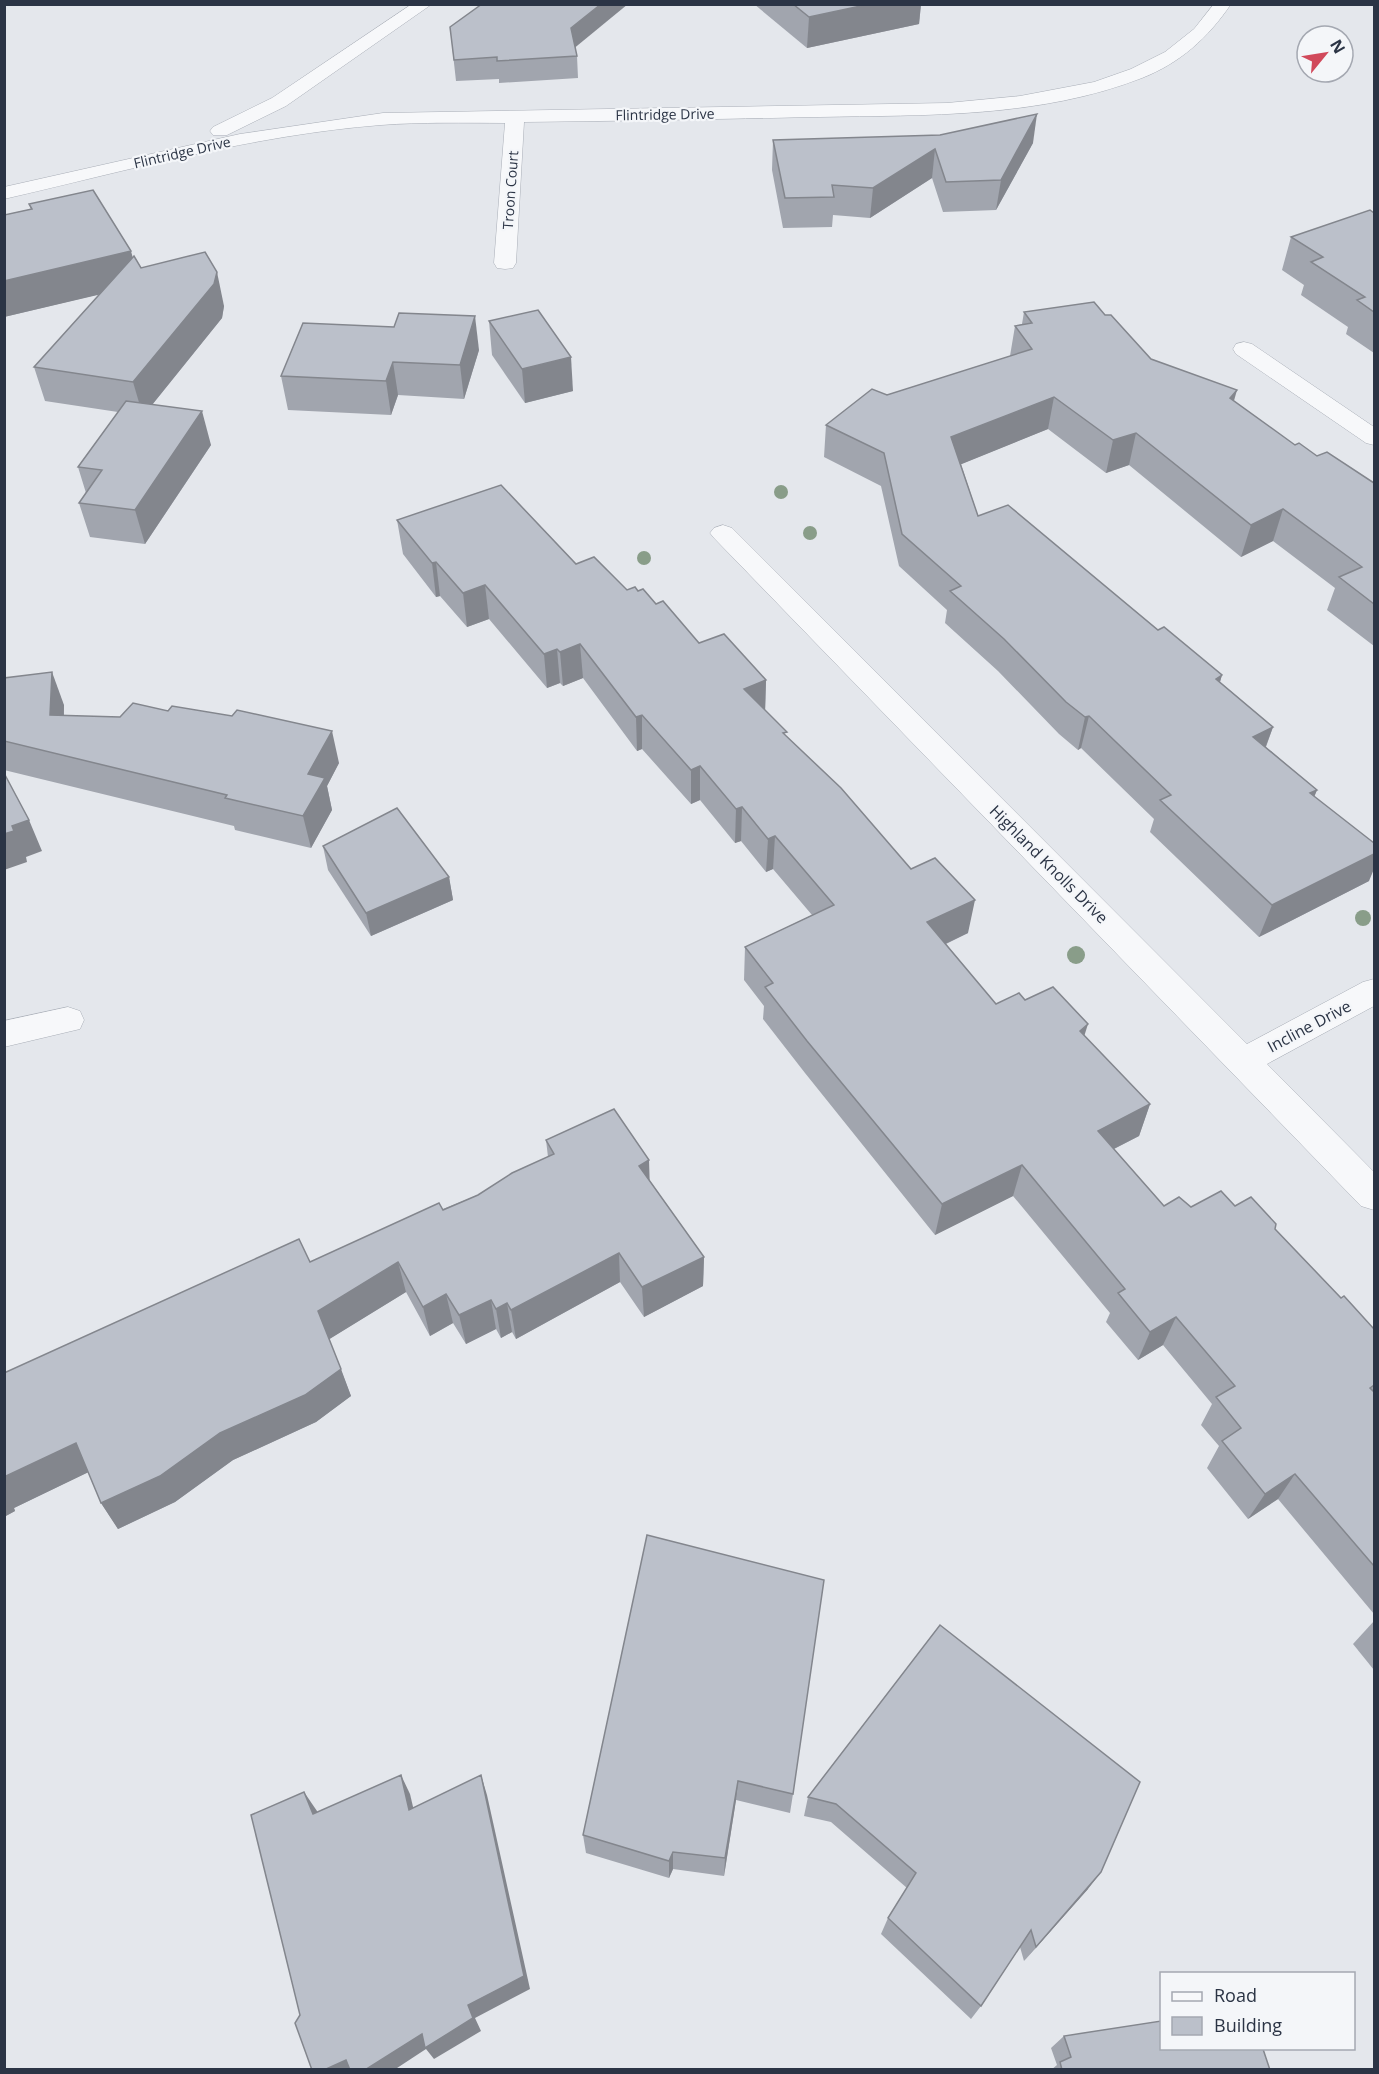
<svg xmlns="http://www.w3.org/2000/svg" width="1379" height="2074" font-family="'Open Sans',sans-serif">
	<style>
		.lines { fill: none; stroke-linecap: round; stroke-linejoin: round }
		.minor-casing { stroke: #a9aeb7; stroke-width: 1 }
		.minor { fill: #f7f8fa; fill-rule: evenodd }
		.tree { fill: #899d89 }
		.wall { fill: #a1a5ae }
		.shaded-wall { fill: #83868d }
		.building { fill: #bbc0ca; stroke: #83868d; stroke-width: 1.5 }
		.labels { text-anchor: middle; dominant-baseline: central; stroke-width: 4.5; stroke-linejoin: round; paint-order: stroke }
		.far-street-label { font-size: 14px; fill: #2b3445; stroke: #f4f6f9 }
		.street-label { font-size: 16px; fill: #2b3445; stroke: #f4f6f9 }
	</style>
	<rect width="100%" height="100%" fill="#e4e7ec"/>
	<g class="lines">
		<g class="minor-casing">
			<g id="minor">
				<polygon points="412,4 432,4 286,106 227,135 213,135 210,131 213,127 272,98"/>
				<path d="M1214,4H1231C1208,38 1180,63 1142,78C1039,118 927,115 819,117C721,119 623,121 524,122L516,263L513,268L505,269L497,268L494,263L505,123C464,123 422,122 381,125C254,135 129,170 4,199V187L240,134L383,113L947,103L1020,96L1094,82L1131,69L1165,52L1194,29Z"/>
				<polygon points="1244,342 1252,344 1374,427 1374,445 1366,443 1236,354 1233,349 1236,344"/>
				<polygon points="723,525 732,528 1247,1044 1363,982 1374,979 1374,1006 1267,1064 1374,1172 1374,1210 1361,1206 714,538 710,533 714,528"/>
				<polygon points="68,1007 80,1011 84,1020 80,1029 4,1047 4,1021"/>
			</g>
		</g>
		<use href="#minor" class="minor"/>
	</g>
	<g class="tree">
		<circle cx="781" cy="492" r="7"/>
		<circle cx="810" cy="533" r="7"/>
		<circle cx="644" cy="558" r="7"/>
		<circle cx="1363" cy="918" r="8"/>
		<circle cx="1076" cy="955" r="9"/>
	</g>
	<g class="wall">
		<polygon points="754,4 921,4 919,24 807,48"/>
		<polygon points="450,27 575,47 577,56 578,78 499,83 499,79 456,81"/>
		<polygon points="773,140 1033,143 996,210 943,212 932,178 870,218 833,215 832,227 783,228 772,170"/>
		<polygon points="29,204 133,258 141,268 224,306 222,318 152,405 211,445 145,544 90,537 79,503 86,493 78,467 118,412 45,401 34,367 100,294 4,317 4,215 31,209"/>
		<polygon points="1374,213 1374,353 1346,334 1348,327 1301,295 1304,285 1282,270 1291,237"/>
		<polygon points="1024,312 1105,315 1151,359 1234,401 1295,445 1374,483 1374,646 1327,610 1335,588 1273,541 1241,557 1129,465 1106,473 1048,429 961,464 978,516 1158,630 1222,675 1220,682 1273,727 1266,747 1317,790 1314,796 1369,881 1259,937 1150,832 1154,819 1081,748 1078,750 1059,734 998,671 945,623 947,610 899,566 881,486 824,457 826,425 887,395 1010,356 1015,326 1022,324"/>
		<polygon points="489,321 573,391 525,403 492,355"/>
		<polygon points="479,350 464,399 398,395 391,415 288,410 281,376"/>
		<polygon points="397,520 576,564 627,590 638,591 656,604 699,643 766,680 765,710 786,736 968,933 946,944 996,1004 1025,1000 1084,1036 1150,1104 1139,1136 1114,1149 1164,1206 1191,1207 1235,1206 1275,1229 1341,1298 1374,1329 1374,1614 1278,1499 1248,1519 1207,1468 1219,1446 1201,1425 1212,1404 1163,1345 1138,1360 1106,1322 1110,1313 1013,1196 935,1235 805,1073 763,1019 764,1006 744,980 745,947 812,915 773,869 766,872 741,841 735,843 700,800 691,804 642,749 637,751 583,678 563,686 560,683 547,688 489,619 467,627 440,596 436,597 403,554"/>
		<polygon points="4,678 64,705 64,715 339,763 327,786 332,810 311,848 235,830 234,826 4,770"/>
		<polygon points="323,846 449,877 453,900 371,936 328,870"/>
		<polygon points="546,1140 650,1181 704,1257 703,1286 644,1317 620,1282 516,1339 512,1332 501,1338 496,1329 466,1344 453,1323 430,1336 406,1292 329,1339 351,1396 316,1422 233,1460 175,1502 118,1529 101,1503 88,1472 14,1508 15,1511 4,1517 4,1373 310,1262 478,1195 548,1157"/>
		<polygon points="647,1535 793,1794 790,1813 736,1800 724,1876 673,1869 669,1878 586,1853 583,1835"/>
		<polygon points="1374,1621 1374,1670 1353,1644"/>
		<polygon points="940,1625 1088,1889 1024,1961 1020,1947 981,2006 971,2019 881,1934 888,1918 907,1888 831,1822 804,1816 808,1797"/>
		<polygon points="1064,2036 1270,2070 1051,2070 1057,2065 1051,2048"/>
	</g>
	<g class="shaded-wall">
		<polygon points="601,4 628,4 572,50 571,28"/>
		<polygon points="870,4 921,4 919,24 807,48 809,17"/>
		<polygon points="1037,114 1033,143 996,210 1001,180"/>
		<polygon points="935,149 932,178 870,218 873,188"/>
		<polygon points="131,251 140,285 4,317 4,281"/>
		<polygon points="217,272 224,306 222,318 143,416 133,382"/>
		<polygon points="475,316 479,350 464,399 460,365"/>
		<polygon points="571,357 573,391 525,403 522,369"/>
		<polygon points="393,362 398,395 391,415 386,381"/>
		<polygon points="1237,390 1228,422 1230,398"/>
		<polygon points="1054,397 1048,429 947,470 951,437"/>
		<polygon points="202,411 211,445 145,544 135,510"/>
		<polygon points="1136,433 1129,465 1106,473 1113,440"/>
		<polygon points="1283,509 1273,541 1241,557 1251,525"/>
		<polygon points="436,562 440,596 436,597 432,563"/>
		<polygon points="485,585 489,619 467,627 463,593"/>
		<polygon points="580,644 583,678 563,686 560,652"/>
		<polygon points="557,649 560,683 547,688 544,654"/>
		<polygon points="52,672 64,705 63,748 50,715"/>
		<polygon points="1222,675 1212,708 1216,679"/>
		<polygon points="766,680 765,714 744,689"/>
		<polygon points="642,715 642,749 637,751 636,717"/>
		<polygon points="1089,716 1081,748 1078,750 1085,717"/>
		<polygon points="1273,727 1261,759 1253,737"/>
		<polygon points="332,731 339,763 327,786 332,810 311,848 303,816 308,774"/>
		<polygon points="700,766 700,800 691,804 691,770"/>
		<polygon points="1317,790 1304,822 1310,793"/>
		<polygon points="742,807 741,841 735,843 736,809"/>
		<polygon points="29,820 42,851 26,857 27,862 4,870 4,834 12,826"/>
		<polygon points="775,836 773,869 766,872 768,839"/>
		<polygon points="1374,854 1374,869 1369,881 1259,937 1272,905"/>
		<polygon points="449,877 453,900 371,936 366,913"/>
		<polygon points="975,900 968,933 922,955 927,922"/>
		<polygon points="1088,1024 1078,1056 1080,1031"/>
		<polygon points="1150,1104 1139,1136 1088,1162 1098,1131"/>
		<polygon points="649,1160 650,1191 639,1166"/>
		<polygon points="1022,1165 1013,1196 935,1235 942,1204"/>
		<polygon points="619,1253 620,1282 516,1339 511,1310"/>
		<polygon points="704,1257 703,1286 644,1317 642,1287"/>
		<polygon points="398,1262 406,1292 328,1340 318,1311"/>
		<polygon points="446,1294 453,1323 430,1336 423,1307"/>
		<polygon points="491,1300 496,1329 466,1344 459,1315"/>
		<polygon points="507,1303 512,1332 501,1338 496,1309"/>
		<polygon points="1176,1317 1163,1345 1138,1360 1150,1332"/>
		<polygon points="341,1369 351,1396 316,1422 233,1460 175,1502 118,1529 101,1503 220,1433"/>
		<polygon points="76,1443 93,1470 14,1508 15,1511 4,1517 4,1477"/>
		<polygon points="1295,1474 1278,1499 1248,1519 1265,1494"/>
		<polygon points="401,1775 410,1794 418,1828 409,1810"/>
		<polygon points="481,1775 487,1795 530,1989 475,2018 481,2031 434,2059 426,2049 394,2070 365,2070"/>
		<polygon points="738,1781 736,1800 724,1876 725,1858"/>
		<polygon points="304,1792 317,1811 325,1832 313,1814"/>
		<polygon points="673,1852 673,1869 669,1878 669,1861"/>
		<polygon points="1101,1872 1088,1889 1024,1961 1036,1947"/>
		<polygon points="346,2060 356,2070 324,2070"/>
	</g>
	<g class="building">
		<polygon points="482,4 601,4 571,28 577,56 497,61 497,57 454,60 450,27"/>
		<polygon points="793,4 870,4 809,17"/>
		<polygon points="1037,114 1001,180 946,182 935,149 873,188 832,185 834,197 785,198 773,140 940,135"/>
		<polygon points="93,190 131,251 4,281 4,215 32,209 29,204"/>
		<polygon points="1370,210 1374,213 1374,312 1357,300 1365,297 1311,262 1323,257 1291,237"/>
		<polygon points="205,252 217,272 214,284 133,382 34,367 134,256 141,268"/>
		<polygon points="1094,302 1105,315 1111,315 1151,359 1237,390 1230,398 1295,445 1299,443 1317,456 1327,452 1374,483 1374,604 1339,577 1362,567 1283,509 1251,525 1136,433 1113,440 1054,397 951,437 978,516 1008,505 1158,630 1164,627 1222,675 1216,679 1273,727 1253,737 1317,790 1310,793 1374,843 1374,854 1272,905 1160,800 1171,795 1089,716 1085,717 1066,702 1004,639 950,591 961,586 902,534 884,453 826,425 872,389 887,395 1032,349 1015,326 1032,323 1024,312"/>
		<polygon points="538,310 571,357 522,369 489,321"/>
		<polygon points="399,313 475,316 460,365 393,362 386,381 281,376 303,323 394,327"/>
		<polygon points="126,401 202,411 135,510 79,503 102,470 78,467"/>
		<polygon points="501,485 576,564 594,557 627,590 635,587 638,591 643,589 656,604 663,601 699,643 724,634 766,680 744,689 787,732 783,733 841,788 911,869 935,858 975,900 927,922 996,1004 1019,993 1025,1000 1053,987 1088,1024 1080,1031 1150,1104 1098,1131 1164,1206 1179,1197 1191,1207 1221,1191 1235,1206 1251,1197 1276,1224 1275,1229 1341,1298 1344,1296 1374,1329 1374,1385 1370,1388 1374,1392 1374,1566 1295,1474 1265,1494 1222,1441 1241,1428 1216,1397 1235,1386 1176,1317 1150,1332 1118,1293 1125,1289 1022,1165 942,1204 807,1041 765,987 773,983 745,947 834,905 775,836 768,839 742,807 736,809 700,766 691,770 642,715 636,717 580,644 560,652 557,649 544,654 485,585 463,593 436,562 432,563 397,520"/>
		<polygon points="52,672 50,715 120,717 133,703 168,711 172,706 232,716 237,710 332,731 308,774 325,778 303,816 225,798 227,795 4,741 4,678"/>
		<polygon points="4,773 29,820 12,826 14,831 4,834"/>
		<polygon points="397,808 449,877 366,913 323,846"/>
		<polygon points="614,1109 649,1160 639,1166 704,1257 642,1287 619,1253 511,1310 507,1303 496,1309 491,1300 459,1315 446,1294 423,1307 398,1262 318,1311 341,1369 305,1395 220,1433 160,1476 101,1503 76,1443 4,1477 4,1373 299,1239 310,1262 439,1203 443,1210 478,1195 512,1173 554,1154 546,1140"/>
		<polygon points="647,1535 824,1580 793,1794 738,1781 725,1858 673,1852 669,1861 583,1835"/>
		<polygon points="940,1625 1140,1782 1101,1872 1036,1947 1031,1930 981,2006 888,1918 916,1873 836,1804 808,1797"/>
		<polygon points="401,1775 409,1810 481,1775 524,1976 468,2005 473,2018 425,2048 422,2034 365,2070 350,2070 346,2060 324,2070 312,2070 295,2023 300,2015 251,1815 304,1792 313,1814"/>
		<polygon points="1161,2021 1161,2049 1263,2049 1270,2070 1062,2070 1060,2062 1071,2057 1064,2036"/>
	</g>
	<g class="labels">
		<g class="far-street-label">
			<text transform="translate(665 114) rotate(-1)">Flintridge Drive</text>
			<text transform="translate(182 152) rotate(-13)">Flintridge Drive</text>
			<text transform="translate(510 190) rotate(-86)">Troon Court</text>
		</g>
		<g class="street-label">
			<text transform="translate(1049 864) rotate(45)">Highland Knolls Drive</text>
			<text transform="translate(1309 1026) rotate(-28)">Incline Drive</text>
		</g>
	</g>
	<rect width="1379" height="2074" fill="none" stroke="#2b3445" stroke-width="12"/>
	<rect x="1160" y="1972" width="195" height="78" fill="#f4f6f9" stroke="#a4a8b1" stroke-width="1.5"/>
	<rect x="1172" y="1992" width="30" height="9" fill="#f7f8fa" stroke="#a4a8b1" stroke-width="1.5"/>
	<text x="1214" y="2002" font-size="18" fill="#2b3445">Road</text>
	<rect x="1172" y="2017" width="30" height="18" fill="#bbc0ca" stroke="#a4a8b1" stroke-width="1.5"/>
	<text x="1214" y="2032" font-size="18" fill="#2b3445">Building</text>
	<g transform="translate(1325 54) rotate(60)"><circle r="28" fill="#f4f6f9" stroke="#a4a8b1" stroke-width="1.5"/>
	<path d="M0-4.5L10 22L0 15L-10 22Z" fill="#d1495b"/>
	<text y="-9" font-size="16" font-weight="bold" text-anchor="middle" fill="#2b3445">N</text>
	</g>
</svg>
